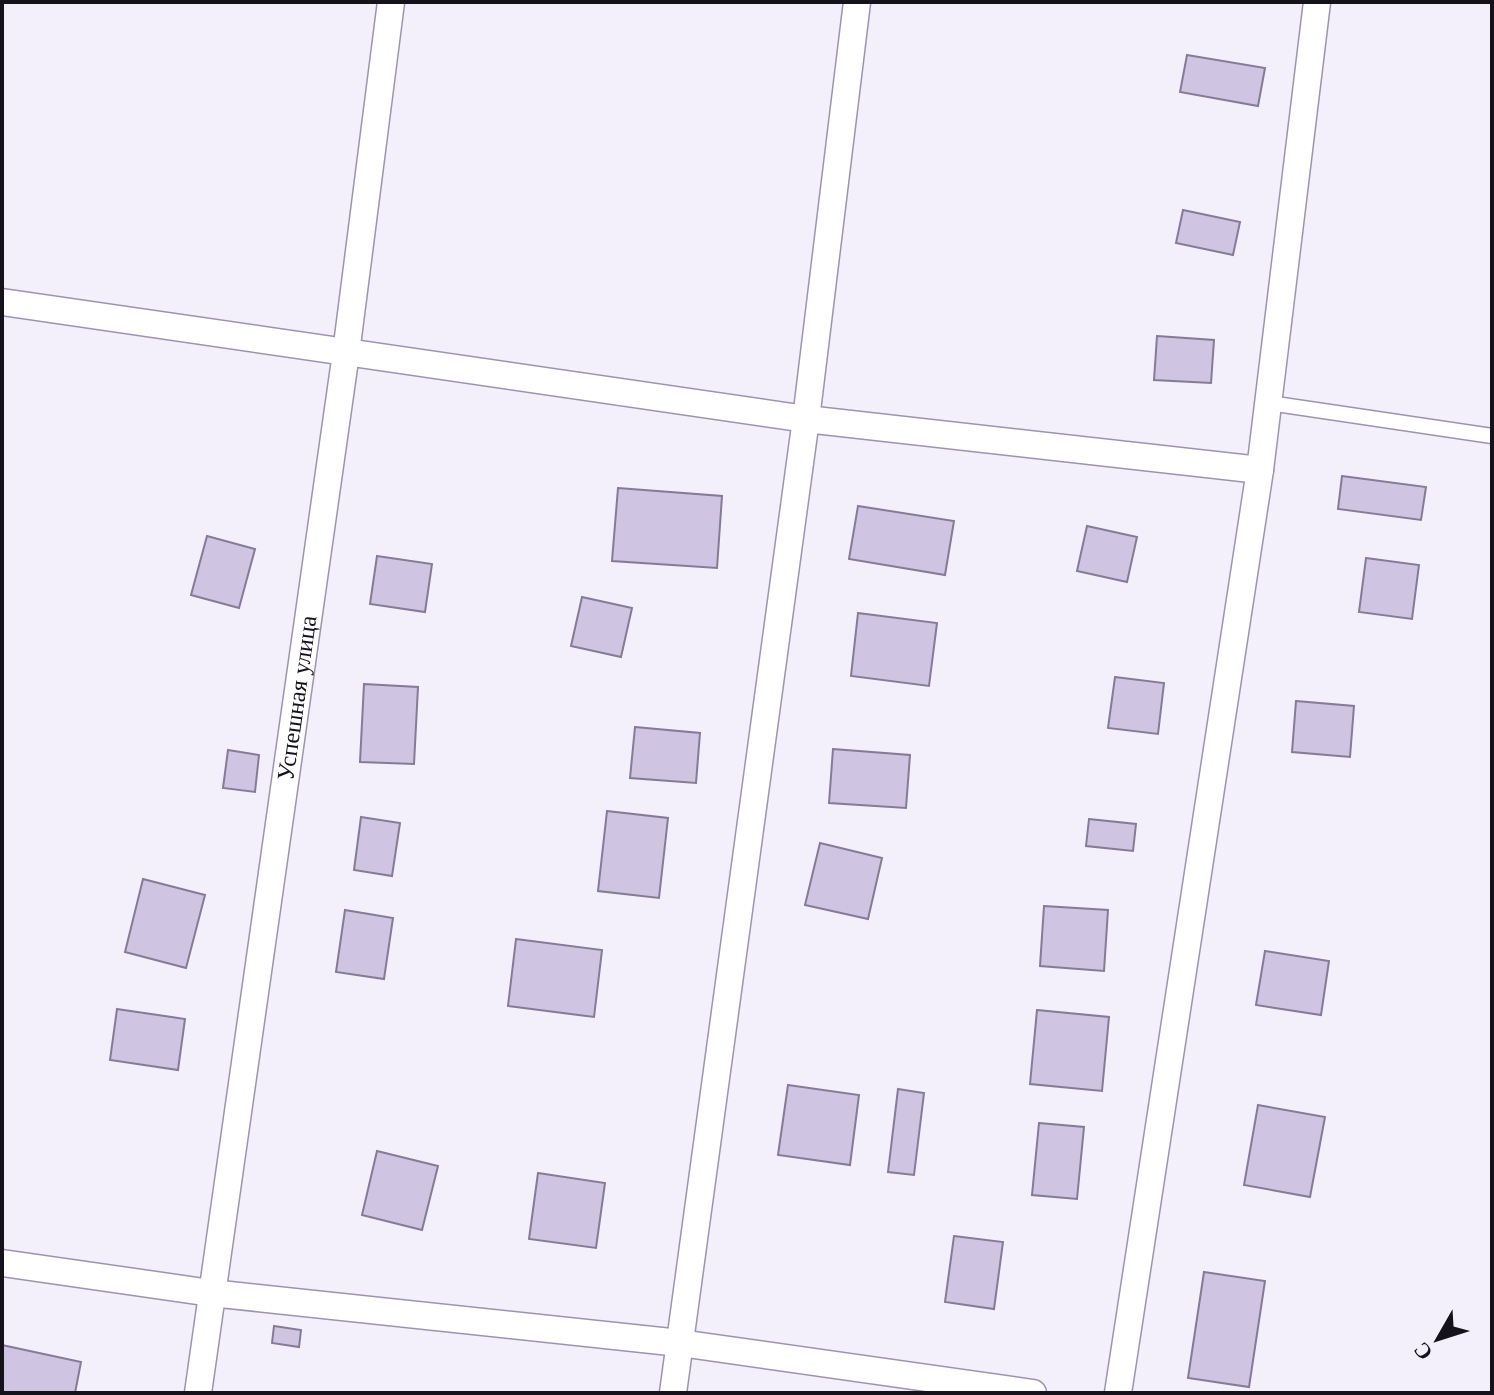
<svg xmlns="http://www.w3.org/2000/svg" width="1494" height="1395" font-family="Georgia,serif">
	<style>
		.building { fill: #cfc4e1; stroke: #867b96; stroke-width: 2 }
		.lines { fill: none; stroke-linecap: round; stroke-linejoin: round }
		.service-casing { stroke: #9e93af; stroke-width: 17 }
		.minor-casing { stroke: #9e93af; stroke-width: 29 }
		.service { stroke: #fff; stroke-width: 14 }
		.minor { stroke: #fff; stroke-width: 26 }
		.labels { text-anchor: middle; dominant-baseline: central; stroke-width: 7; stroke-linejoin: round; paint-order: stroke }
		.street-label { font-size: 24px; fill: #16121c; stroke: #f3effb }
	</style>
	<rect width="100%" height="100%" fill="#f3effb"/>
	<g class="building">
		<polygon points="1187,55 1265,68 1258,106 1180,92"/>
		<polygon points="1183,210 1240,222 1233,255 1176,243"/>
		<polygon points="1157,336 1214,340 1211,383 1154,380"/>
		<polygon points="1342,476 1426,487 1421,520 1338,509"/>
		<polygon points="618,488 722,496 717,568 612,561"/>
		<polygon points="858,506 954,521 945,575 849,559"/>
		<polygon points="1087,526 1137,537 1127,582 1077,571"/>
		<polygon points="207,536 255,549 239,608 191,595"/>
		<polygon points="377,556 432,564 425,612 370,604"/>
		<polygon points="1366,558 1419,565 1412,619 1359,612"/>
		<polygon points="582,597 632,608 621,657 571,646"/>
		<polygon points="858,613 937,623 929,686 851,676"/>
		<polygon points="1115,677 1164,683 1158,734 1108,728"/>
		<polygon points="364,684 418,687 414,764 360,762"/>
		<polygon points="1296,701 1354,706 1350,757 1292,752"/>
		<polygon points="635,727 700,733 696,783 630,778"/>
		<polygon points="833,749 910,755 906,808 829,803"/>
		<polygon points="228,750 259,755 255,792 223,788"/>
		<polygon points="607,811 668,818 659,898 598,891"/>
		<polygon points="361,817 400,823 392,876 354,870"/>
		<polygon points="1089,819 1136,824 1133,851 1086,846"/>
		<polygon points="820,843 882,858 868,919 805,905"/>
		<polygon points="143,879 205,895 186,968 125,952"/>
		<polygon points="1044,906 1108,910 1104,971 1040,966"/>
		<polygon points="345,910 393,918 384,979 336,972"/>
		<polygon points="516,939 602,950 594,1017 508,1006"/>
		<polygon points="1265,951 1329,961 1321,1015 1256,1005"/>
		<polygon points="117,1009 185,1019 178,1070 110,1060"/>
		<polygon points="1037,1010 1109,1017 1102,1091 1030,1084"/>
		<polygon points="788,1085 859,1095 850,1165 778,1155"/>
		<polygon points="898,1089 924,1093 914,1175 888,1172"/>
		<polygon points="1258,1105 1325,1117 1310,1197 1244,1185"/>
		<polygon points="1039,1123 1084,1127 1077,1199 1032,1195"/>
		<polygon points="377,1151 438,1166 422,1230 362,1215"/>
		<polygon points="538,1173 605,1183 596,1248 529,1239"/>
		<polygon points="954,1236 1003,1242 994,1309 945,1302"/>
		<polygon points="1204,1272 1265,1281 1249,1387 1188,1378"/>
		<polygon points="274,1326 301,1330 299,1347 272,1343"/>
		<polygon points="2,1345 81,1362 75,1393 2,1393"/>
	</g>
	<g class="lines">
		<g class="service-casing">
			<polyline id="service" points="1269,403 1492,436"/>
		</g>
		<g class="minor-casing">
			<g id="minor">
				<polyline points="2,302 806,419 1260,470"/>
				<polyline points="2,1263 211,1293 680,1343 1033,1393"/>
				<path id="s1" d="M198,1393L346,353L391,2"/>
				<polyline points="673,1393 806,419 857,2"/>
				<polyline points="1118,1393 1260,470 1317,2"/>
			</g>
		</g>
		<use href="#service" class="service"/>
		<use href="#minor" class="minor"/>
	</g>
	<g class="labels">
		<g class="street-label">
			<text stroke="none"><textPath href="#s1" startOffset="702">Успешная улица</textPath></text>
		</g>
	</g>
	<rect width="1494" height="1395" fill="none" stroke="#16121c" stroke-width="8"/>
	<g transform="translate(1438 1339) rotate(231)" stroke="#f3effb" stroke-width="6" paint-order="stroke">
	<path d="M0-6L14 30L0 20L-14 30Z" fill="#16121c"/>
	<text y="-12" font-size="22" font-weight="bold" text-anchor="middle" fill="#16121c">С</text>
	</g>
</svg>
